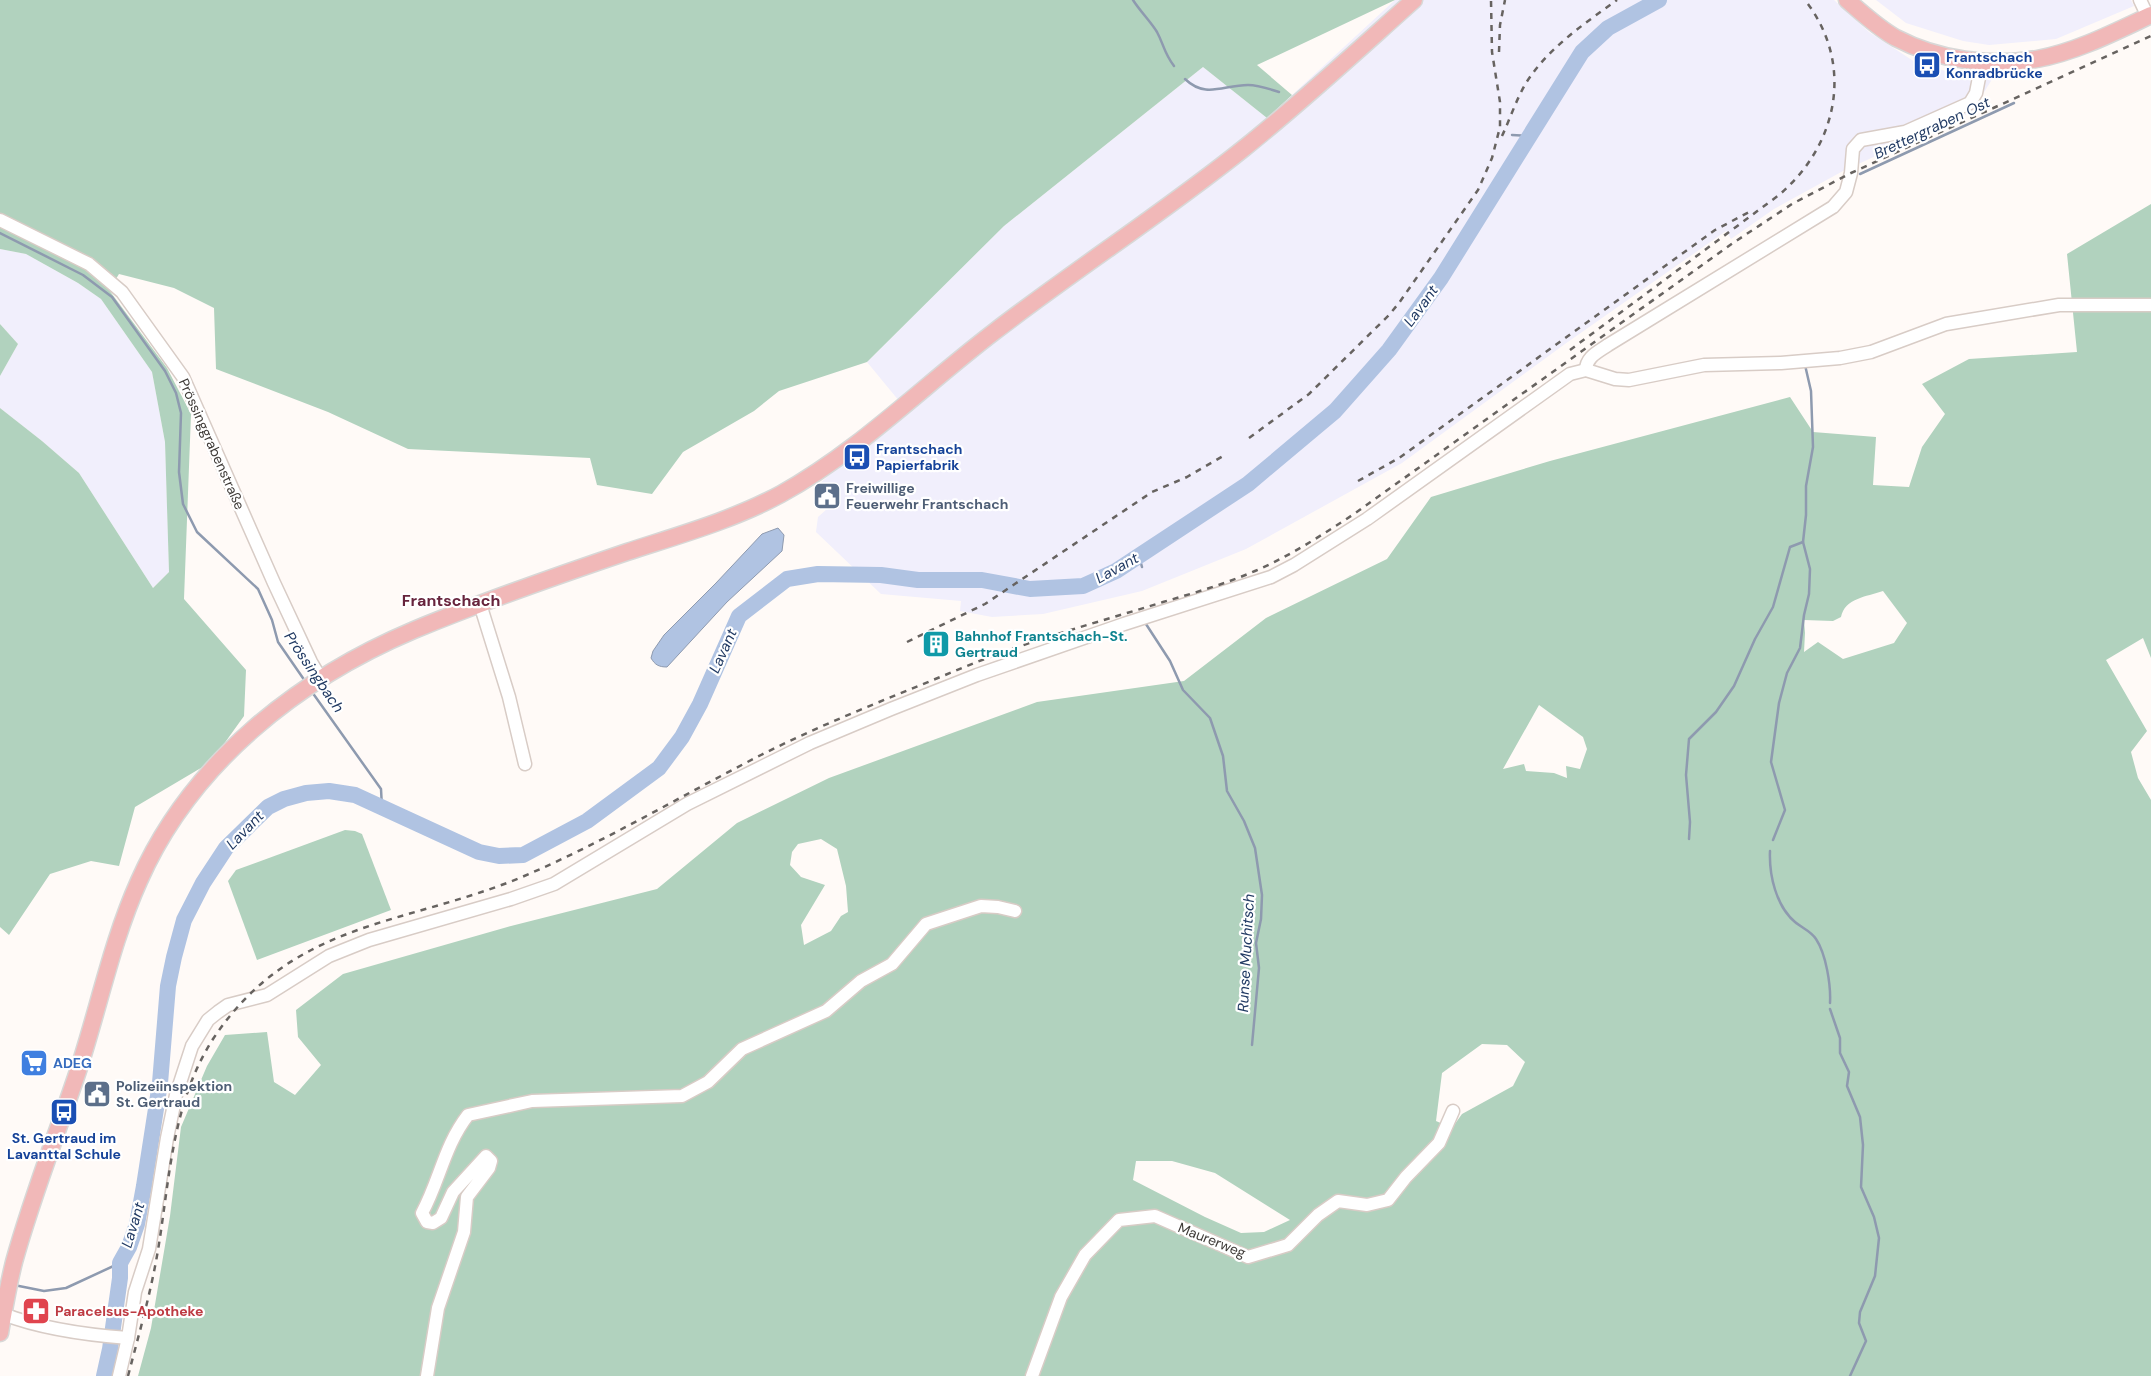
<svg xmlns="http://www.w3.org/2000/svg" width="2151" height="1376" font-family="'DM Sans',sans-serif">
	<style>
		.industrial { fill: #f1effc }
		.green { fill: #b1d2be; fill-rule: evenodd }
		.water { fill: #b0c3e2; stroke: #8e9aaf }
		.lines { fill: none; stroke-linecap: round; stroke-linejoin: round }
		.stream { stroke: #8e9aaf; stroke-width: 2.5 }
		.river { stroke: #b0c3e2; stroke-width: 16 }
		.minor-casing { stroke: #d8ccc6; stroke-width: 15 }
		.major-casing { stroke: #d8d8d7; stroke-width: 19 }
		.minor { stroke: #fff; stroke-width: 12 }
		.major { stroke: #f1b8b8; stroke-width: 16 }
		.rail { stroke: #676360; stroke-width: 2.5; stroke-dasharray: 6 6; stroke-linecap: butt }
		.labels { text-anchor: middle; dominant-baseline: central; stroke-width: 4.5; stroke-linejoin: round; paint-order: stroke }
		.transit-label { font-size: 14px; font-weight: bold; fill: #164399; stroke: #fff; text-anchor: start }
		.street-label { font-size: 14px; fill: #3e3a37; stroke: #fff }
		.service-label { font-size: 14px; font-weight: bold; fill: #4e5e75; stroke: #fff; text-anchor: start }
		.culture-label { font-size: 14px; font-weight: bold; fill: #0d838f; stroke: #fff; text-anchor: start }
		.shop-label { font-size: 14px; font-weight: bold; fill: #366cbe; stroke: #fff; text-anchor: start }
		.health-label { font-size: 14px; font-weight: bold; fill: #be3a42; stroke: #fff; text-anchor: start }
		.water-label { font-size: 15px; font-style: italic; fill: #213a63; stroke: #fff }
		.quarter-label { font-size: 16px; font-weight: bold; fill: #67243d; stroke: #fff }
	</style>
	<rect width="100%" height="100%" fill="#fffaf7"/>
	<g class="industrial">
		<polygon points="1395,0 1834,0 1869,32 1918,64 1966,76 1994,76 1972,112 1843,171 1774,209 1731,239 1726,231 1565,344 1402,463 1246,549 1142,591 1043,614 992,617 960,611 961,601 881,594 816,532 818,517 827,509 813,490 830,474 854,458 909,413 867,362 1004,226 1203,67 1267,118"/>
		<polygon points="1876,0 2131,0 2134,6 2056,39 1989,45 1963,41 1906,23"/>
		<polygon points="0,249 26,254 78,283 101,299 152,372 165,442 169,572 153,588 79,473 42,441 0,408 0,376 18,344 0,324"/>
	</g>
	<g class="green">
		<polygon points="0,0 1395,0 1257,65 1292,95 1267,118 1203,67 1004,226 867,362 779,391 754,411 683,452 652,494 597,485 590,458 408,449 328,412 216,369 214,308 174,288 119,274 109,290 167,368 191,414 184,599 246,670 244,716 211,762 135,807 119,866 91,861 50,874 9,935 0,927 0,408 42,441 79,473 153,588 169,572 165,442 152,372 101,299 78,283 26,254 0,249"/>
		<path d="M2151,204V658L2143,638L2106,660L2147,731L2131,752L2138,778L2151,800V1376H138L151,1328L170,1216L181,1127L207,1066L225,1035L267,1032L274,1082L295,1095L321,1065L298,1037L296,1010L343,974L511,926L657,889L737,823L829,778L1037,702L1184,681L1266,618L1387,559L1431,497L1550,461L1790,397L1813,432L1876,437L1873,485L1909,487L1922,447L1945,414L1922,384L1969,359L2077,352L2067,254ZM1883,591L1907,623L1894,643L1843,659L1818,642L1804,652L1805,633L1804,620L1833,621L1841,617C1845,598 1866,597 1883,591ZM1539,705L1583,737L1587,749L1580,769L1566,766L1567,778L1554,773L1526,771L1524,764L1503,769ZM821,839L837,849L846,886L848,912L841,916L831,931L804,945L801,925L825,885L801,877L790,865L792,852L798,844ZM1482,1044L1507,1045L1525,1062L1513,1086L1462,1114L1452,1128L1436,1121L1442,1073ZM1136,1161H1172L1215,1173L1290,1220L1264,1232L1241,1233L1205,1217L1133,1180Z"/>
		<polygon points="0,324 18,344 0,376"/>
		<polygon points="345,830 355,831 362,834 391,910 257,960 228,881 236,870"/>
	</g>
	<path class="water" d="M778,528L784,535L782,551L727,602L667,667C659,667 655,665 651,658L653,651L664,635L716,583L762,534Z"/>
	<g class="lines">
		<g class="stream">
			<path d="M1133,0C1140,11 1151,22 1157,32C1164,45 1164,53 1174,66"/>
			<path d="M1185,79C1206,99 1223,85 1248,85C1259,85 1269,89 1279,92"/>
			<polyline points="1512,135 1531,136"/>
			<polyline points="1860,174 2014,103"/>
			<polyline points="0,233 83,275 112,297 165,371 176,393 181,413 179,472 183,504 197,532 258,589 272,620 278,642 305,681"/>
			<polyline points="1139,556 1142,567"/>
			<polyline points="1144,621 1170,661 1183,690 1210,718 1223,756 1227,791 1244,821 1255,848 1262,895 1261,919 1256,943 1259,968 1252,1045"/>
			<polyline points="312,692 381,789 382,808"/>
			<polyline points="1689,839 1690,822 1686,775 1689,739 1716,712 1734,686 1755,639 1773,607 1790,547 1803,542"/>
			<polyline points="1773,840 1785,810 1771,762 1779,703 1787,673 1800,648 1804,615 1809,594 1810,569 1803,542 1806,515 1806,486 1813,447 1811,391 1805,365"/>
			<path d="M1770,851C1769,875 1776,906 1795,922C1802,928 1811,931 1816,939C1826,954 1831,985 1830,1003"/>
			<polyline points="1830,1009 1840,1038 1840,1053 1849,1072 1847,1086 1860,1117 1863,1145 1861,1187 1874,1217 1879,1238 1875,1276 1860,1312 1859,1323 1866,1341 1850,1376"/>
			<polyline points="14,1285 44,1291 66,1288 120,1263"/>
		</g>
		<polyline class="river" points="104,1376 110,1349 120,1278 120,1263 129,1247 137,1224 144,1186 160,1083 168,986 174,957 184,920 203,883 226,848 268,807 284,799 306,793 329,791 355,795 479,852 499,856 523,855 587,821 659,768 682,737 700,704 739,616 787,579 818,574 881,575 918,580 982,580 1030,589 1083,586 1116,571 1248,484 1335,411 1389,350 1441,278 1582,52 1608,28 1659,0"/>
		<g class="minor-casing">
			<g id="minor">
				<polyline points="2140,0 2148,17"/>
				<polyline points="0,220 89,264 122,292 183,377 274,583 311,662 321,679"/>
				<path d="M1586,370C1586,357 1598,352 1608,345L1833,207L1846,192L1851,173L1853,149L1861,140L1905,132L1970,103L1976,93L1982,62"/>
				<polyline points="480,604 509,697 525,764"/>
				<path d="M3,1314C42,1329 87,1335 128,1338"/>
				<polyline points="119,1376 128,1338 135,1292 149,1249 167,1138 176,1095 192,1046 208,1020 218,1012 228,1005 267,995 329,956 369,940 511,899 554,884 687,804 810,743 891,709 977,675 1124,624 1271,577 1294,565 1367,519 1570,374 1586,370 1615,379 1629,380 1704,365 1781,363 1840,358 1871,352 1946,324 2059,305 2151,305"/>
				<path d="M427,1376L438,1308L464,1232L467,1197L489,1168L491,1161L486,1156L453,1192L441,1218L433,1223L427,1222L422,1213C440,1180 444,1146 468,1115L532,1101L682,1096L708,1082L742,1049L826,1011L861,981L892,964L926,924L981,906L998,907L1015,911"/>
				<polyline points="1032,1376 1061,1297 1085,1255 1119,1220 1155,1216 1248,1257 1288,1245 1318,1215 1338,1201 1367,1205 1388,1200 1406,1177 1439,1143 1453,1111"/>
			</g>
		</g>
		<g class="major-casing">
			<g id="major">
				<path d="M1847,0C1862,13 1878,28 1896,38C1938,60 1990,67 2037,59C2076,52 2115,32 2151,15"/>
				<path d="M0,1333C4,1310 8,1286 14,1262C31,1200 55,1139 76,1077C98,1012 111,943 139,881C191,763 298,679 414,630C484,601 556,576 627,552C679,535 733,520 781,494C859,451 923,386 994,332C1076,269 1163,213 1243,149C1302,102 1358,50 1414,0"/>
			</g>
		</g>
		<use href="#minor" class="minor"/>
		<use href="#major" class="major"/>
		<g class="rail">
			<polyline points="1499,52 1500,25 1505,0"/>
			<path d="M1502,136C1510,119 1516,100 1526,83C1548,48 1584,24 1617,0"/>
			<path d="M1570,350L1779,195C1838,145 1855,64 1805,0"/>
			<polyline points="1249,438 1309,394 1389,315 1399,303 1478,190 1492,158 1500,127 1500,102 1492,52 1491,0"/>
			<polyline points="1358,481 1399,458 1715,230 1751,211"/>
			<polyline points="907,642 985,604 1152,492 1187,477 1223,456"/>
			<path d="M128,1376C139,1334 151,1292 158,1250C170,1177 172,1103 213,1039C292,920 404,926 522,877C604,842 681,796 761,755C826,722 895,696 962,668C1027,641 1096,623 1163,602C1194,593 1225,584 1255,571C1290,556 1322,535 1354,514L1733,243L1792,204L1851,173L2151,36"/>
		</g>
	</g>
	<defs>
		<g id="bus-square" transform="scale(1.4375)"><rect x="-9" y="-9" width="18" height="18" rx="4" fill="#1a4fb4" stroke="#fff"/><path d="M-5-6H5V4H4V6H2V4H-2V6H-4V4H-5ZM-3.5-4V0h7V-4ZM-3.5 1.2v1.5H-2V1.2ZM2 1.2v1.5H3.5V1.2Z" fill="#fff"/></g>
		<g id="civic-square" transform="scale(1.4375)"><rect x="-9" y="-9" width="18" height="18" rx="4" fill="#5c6f8a" stroke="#fff"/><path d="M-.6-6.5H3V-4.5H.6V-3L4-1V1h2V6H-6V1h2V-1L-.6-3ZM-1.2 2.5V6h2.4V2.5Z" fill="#fff"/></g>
		<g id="building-square" transform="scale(1.4375)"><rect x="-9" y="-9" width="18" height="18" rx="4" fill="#0f9aa8" stroke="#fff"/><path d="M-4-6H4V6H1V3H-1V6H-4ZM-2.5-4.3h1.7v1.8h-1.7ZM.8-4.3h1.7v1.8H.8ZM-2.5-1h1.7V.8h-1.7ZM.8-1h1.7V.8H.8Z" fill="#fff"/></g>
		<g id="supermarket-square" transform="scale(1.4375)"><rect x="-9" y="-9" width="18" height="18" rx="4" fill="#3f7fe0" stroke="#fff"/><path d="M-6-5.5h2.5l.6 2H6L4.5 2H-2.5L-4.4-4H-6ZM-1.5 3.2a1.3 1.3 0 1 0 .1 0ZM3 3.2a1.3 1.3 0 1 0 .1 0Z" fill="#fff"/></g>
		<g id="pharmacy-square" transform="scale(1.4375)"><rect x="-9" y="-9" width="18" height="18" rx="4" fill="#e0444e" stroke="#fff"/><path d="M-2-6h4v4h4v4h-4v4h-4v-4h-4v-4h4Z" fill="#fff"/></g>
	</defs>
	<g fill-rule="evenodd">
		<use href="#bus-square" x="1927" y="65"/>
		<use href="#bus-square" x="857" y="457"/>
		<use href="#civic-square" x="827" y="496"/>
		<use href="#building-square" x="936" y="644"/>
		<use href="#supermarket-square" x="34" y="1063"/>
		<use href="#civic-square" x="97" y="1094"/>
		<use href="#bus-square" x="64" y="1112"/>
		<use href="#pharmacy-square" x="36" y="1311"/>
	</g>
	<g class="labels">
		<g class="transit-label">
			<text x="1946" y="57">Frantschach<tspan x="1946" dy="16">Konradbrücke</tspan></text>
			<text x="876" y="449">Frantschach<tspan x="876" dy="16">Papierfabrik</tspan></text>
			<text x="64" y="1138" text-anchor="middle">St. Gertraud im<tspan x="64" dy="16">Lavanttal Schule</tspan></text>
		</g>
		<g class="street-label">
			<text transform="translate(212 444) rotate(66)">Prössinggrabenstraße</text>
			<text transform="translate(1212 1240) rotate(22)">Maurerweg</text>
		</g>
		<g class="service-label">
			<text x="846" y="488">Freiwillige<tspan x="846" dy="16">Feuerwehr Frantschach</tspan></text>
			<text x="116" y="1086">Polizeiinspektion<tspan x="116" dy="16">St. Gertraud</tspan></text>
		</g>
		<g class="culture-label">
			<text x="955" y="636">Bahnhof Frantschach-St.<tspan x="955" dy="16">Gertraud</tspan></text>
		</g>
		<g class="shop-label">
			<text x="53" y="1063">ADEG</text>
		</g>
		<g class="health-label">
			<text x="55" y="1311">Paracelsus-Apotheke</text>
		</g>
		<g class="water-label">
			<text transform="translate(1932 128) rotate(-25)">Brettergraben Ost</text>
			<text transform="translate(1421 306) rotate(-54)">Lavant</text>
			<text transform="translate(1117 568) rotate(-29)">Lavant</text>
			<text transform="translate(723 651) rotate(-66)">Lavant</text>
			<text transform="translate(314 672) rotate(56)">Prössingbach</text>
			<text transform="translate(245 830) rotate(-46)">Lavant</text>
			<text transform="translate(1246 953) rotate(-87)">Runse Muchitsch</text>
			<text transform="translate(133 1225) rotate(-73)">Lavant</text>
		</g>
		<g class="quarter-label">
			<text x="451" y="600">Frantschach</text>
		</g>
	</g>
</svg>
